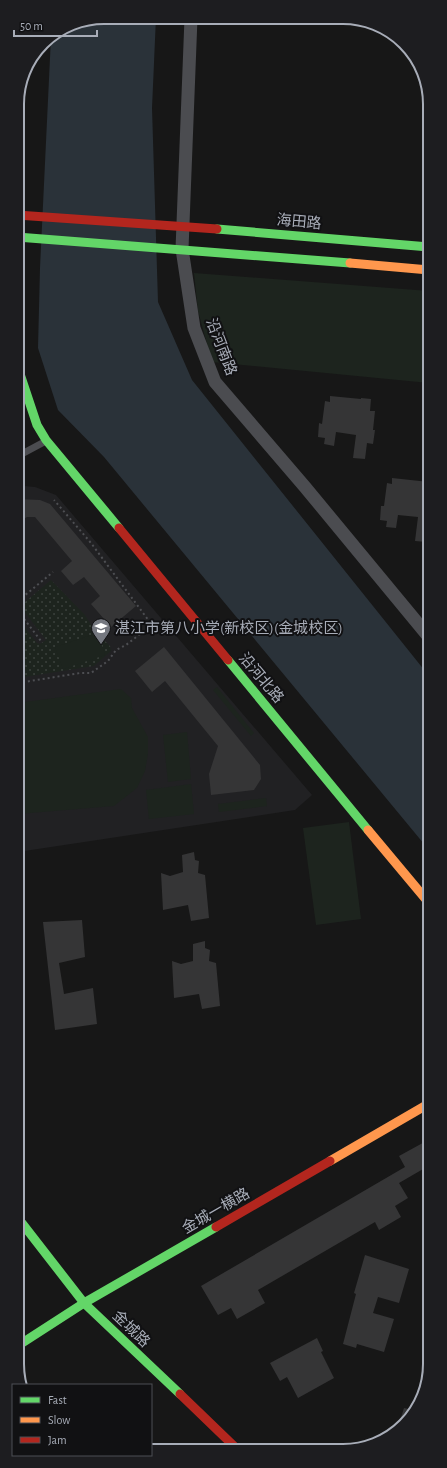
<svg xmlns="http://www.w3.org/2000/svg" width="447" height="1468" font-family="'Alegreya Sans','Noto Sans SC',sans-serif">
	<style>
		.built { fill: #212123 }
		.grass { fill: url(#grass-dots) }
		.green { fill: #1d241e }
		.water { fill: #2a3239 }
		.building { fill: #353536 }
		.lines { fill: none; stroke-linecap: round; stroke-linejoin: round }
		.path { stroke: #4d4e52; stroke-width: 2; stroke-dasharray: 2 3; stroke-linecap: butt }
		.lane { stroke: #4b4c50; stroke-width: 7 }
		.street { stroke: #4b4c50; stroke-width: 13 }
		.fast { stroke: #63d668; stroke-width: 9 }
		.slow { stroke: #ff974d; stroke-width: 9 }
		.jam { stroke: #b3261e; stroke-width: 9 }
		.labels { text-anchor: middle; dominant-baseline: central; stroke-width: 4; stroke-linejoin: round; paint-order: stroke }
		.street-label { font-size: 15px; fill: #a8adb8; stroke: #111113 }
		.poi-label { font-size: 15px; fill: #a8adb8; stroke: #111113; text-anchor: start }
		.rim { fill: none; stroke: #a8adb8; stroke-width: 2 }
	</style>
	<defs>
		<pattern id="grass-dots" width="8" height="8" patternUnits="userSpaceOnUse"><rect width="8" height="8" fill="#1d241e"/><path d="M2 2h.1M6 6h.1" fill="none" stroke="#3b413d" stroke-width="1.8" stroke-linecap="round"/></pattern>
	</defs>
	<rect width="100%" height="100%" fill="#171717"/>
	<polygon class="built" points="24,486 35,487 56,495 312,795 295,810 18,852 18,490"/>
	<polygon class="grass" points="51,580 85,615 95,631 110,646 111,651 94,666 18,678 18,619 37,643 40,644 46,640 23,610 25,602"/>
	<g class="green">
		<polygon points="194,273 429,291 429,383 212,362 198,311"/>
		<polygon points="98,633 105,655 63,669 55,647"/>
		<polygon points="217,687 254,733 251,736 213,690"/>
		<polygon points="121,689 131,698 132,708 148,737 148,754 145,771 137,788 114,806 18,814 18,703"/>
		<polygon points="187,732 191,779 168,782 163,735"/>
		<polygon points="191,784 194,814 149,819 146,790"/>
		<polygon points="266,798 267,806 219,812 218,804"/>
		<polygon points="349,822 361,919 316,925 303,828"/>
	</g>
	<polygon class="water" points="104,17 156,17 152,108 158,302 192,380 429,676 429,850 104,457 58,410 38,348 40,268 51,37 71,24"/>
	<g class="building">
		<polygon points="330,396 361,399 361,398 371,399 370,411 375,411 373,430 375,430 373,444 367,443 365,459 353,458 356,435 336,432 334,446 324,444 325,438 318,437 319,423 322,424 325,401 330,402"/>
		<polygon points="392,478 429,482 429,529 427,542 415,541 418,517 398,515 396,528 386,527 387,521 380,520 381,506 384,506 387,483 392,484"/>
		<polygon points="18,499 40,500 50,504 136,606 111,627 91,604 100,596 84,577 73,585 61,571 72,561 35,517 27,517 18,522"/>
		<polygon points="164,647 260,765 261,779 254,790 211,795 209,774 218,746 165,681 152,692 135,671"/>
		<polygon points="194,852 195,860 199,861 198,873 205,875 209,918 191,921 188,905 163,910 161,873 170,876 183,872 182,855"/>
		<polygon points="82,920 85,957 59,963 64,994 93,988 97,1024 55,1030 43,922"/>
		<polygon points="205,941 205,948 210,950 209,961 216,963 220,1006 202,1009 199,994 174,998 172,961 181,964 193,961 193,944"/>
		<polygon points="430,1139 430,1165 399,1183 408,1198 395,1206 401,1217 379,1230 375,1222 258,1290 265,1303 237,1319 231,1308 218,1315 201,1286 405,1167 399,1156"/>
		<polygon points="365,1255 409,1269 399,1303 378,1297 373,1313 394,1319 384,1352 357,1344 356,1348 343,1344 356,1294 354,1293"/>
		<polygon points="317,1338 323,1351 321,1352 334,1378 298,1398 287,1377 280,1381 270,1363"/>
		<polygon points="404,1408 413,1410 408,1422 398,1427"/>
	</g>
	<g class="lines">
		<g class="path">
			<polyline points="18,601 53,572"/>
			<polyline points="18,611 41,641"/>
			<polyline points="18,683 80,673 91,673 108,661 116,650 126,645 152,625 91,543 54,500"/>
		</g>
		<polyline class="lane" points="18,456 46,441"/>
		<polyline class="street" points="191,18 182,249 194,328 215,382 305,487 429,637"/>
		<g class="fast">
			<polyline points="217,229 429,247"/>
			<polyline points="17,237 350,263"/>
			<polyline points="17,365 37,425 46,440 119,528"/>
			<polyline points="228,660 368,830"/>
			<polyline points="18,1218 84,1303 180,1394"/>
			<polyline points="19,1345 84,1303 216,1227"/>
		</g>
		<g class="slow">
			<polyline points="350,263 429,270"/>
			<polyline points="368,830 429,903"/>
			<polyline points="330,1161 430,1103"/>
		</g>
		<g class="jam">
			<polyline points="17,122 19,91"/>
			<polyline points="17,215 217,229"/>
			<polyline points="119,528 228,660"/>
			<polyline points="216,1227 330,1161"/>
			<polyline points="180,1394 237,1449"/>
		</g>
	</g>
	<defs>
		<g id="school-pin" transform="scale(1)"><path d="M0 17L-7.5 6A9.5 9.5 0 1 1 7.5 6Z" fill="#757880" stroke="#111113"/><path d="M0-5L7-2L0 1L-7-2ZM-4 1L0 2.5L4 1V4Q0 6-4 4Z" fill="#fff"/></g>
	</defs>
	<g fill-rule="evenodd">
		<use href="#school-pin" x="101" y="628"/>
	</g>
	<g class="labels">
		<g class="street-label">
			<text transform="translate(299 222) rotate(5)">海田路</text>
			<text transform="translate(221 347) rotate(69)">沿河南路</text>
			<text transform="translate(261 678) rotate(50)">沿河北路</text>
			<text transform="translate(216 1211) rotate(-30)">金城一横路</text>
			<text transform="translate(131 1329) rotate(44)">金城路</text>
		</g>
		<g class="poi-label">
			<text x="115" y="628">湛江市第八小学(新校区)(金城校区)</text>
		</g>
	</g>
	<path d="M0 0H447V1468H0ZM104 24H343A80 80 0 0 1 423 104V1364A80 80 0 0 1 343 1444H104A80 80 0 0 1 24 1364V104A80 80 0 0 1 104 24Z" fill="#1d1d20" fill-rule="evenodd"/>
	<path class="rim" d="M104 24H343A80 80 0 0 1 423 104V1364A80 80 0 0 1 343 1444H104A80 80 0 0 1 24 1364V104A80 80 0 0 1 104 24Z"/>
	<rect x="12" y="1384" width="140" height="72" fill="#111113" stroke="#4d4f55"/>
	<rect x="20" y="1397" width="20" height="6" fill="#63d668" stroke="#4d4f55"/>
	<text x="48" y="1404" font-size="12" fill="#a8adb8">Fast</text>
	<rect x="20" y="1417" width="20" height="6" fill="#ff974d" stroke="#4d4f55"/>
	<text x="48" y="1424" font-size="12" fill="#a8adb8">Slow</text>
	<rect x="20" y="1437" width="20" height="6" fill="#b3261e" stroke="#4d4f55"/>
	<text x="48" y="1444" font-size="12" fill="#a8adb8">Jam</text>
	<path d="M14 30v6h83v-6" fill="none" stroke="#a8adb8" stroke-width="2"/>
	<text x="20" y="30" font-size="12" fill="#a8adb8" stroke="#111113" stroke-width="3" paint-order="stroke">50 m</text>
</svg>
